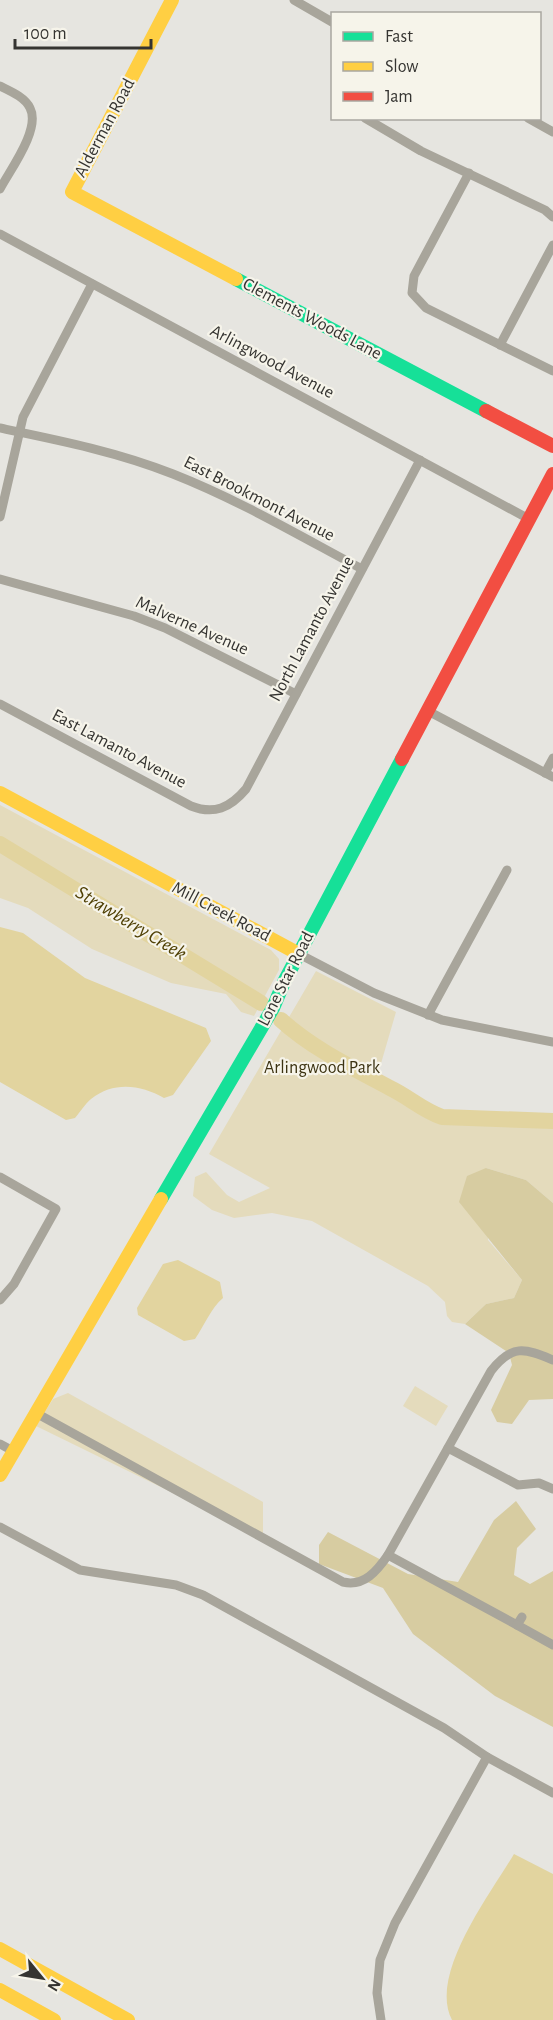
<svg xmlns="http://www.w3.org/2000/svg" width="553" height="2020" font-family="'Alegreya Sans',sans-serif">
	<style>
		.green { fill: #e4dbbc }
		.forest { fill: #d7cca1 }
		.water { fill: #e2d49f }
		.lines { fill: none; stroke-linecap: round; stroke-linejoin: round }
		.river { stroke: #e2d49f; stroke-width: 16 }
		.street { stroke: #a8a59b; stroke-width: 9 }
		.fast { stroke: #16e098; stroke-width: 14 }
		.slow { stroke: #ffcf43; stroke-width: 14 }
		.jam { stroke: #f24e42; stroke-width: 14 }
		.labels { text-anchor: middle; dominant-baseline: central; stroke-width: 4.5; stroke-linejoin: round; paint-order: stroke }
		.street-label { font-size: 18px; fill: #353431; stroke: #f6f4ea }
		.park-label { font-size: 18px; fill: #3c3312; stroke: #f6f4ea }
		.water-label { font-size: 20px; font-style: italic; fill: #504105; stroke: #f6f4ea }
	</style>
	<rect width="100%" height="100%" fill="#e6e5e0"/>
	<g class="green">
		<polygon points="0,805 271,950 279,959 279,970 254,1016 241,1012 226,994 171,983 92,949 28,908 0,898"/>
		<polygon points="316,971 396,1012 375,1084 424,1114 447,1123 553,1128 553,1203 526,1180 486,1168 488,1240 522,1280 514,1298 486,1304 465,1324 452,1322 447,1316 445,1302 428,1286 312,1221 272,1213 234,1218 212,1210 193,1196 195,1177 206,1172 227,1195 239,1202 270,1188 209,1154"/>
		<polygon points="415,1386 448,1406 436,1426 403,1406"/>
		<polygon points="68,1393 263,1502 263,1537 36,1426 53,1399"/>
	</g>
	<g class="forest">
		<polygon points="486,1168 526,1180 553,1203 553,1399 529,1400 512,1424 497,1422 491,1410 512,1365 509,1353 465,1324 486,1304 514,1298 522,1280 459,1202 467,1176"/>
		<polygon points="516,1501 536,1529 517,1548 514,1575 530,1584 553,1571 553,1727 495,1696 413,1634 383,1588 319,1564 319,1545 328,1532 408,1574 458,1582 494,1520"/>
	</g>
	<g class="water">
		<path d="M0,927L23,933L85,978L206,1028L211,1041L173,1095L164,1098C141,1085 114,1081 91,1099C85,1104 80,1112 75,1118L66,1120L0,1082Z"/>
		<path d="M178,1260L220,1282L223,1298C211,1308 204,1326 195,1339L184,1341L138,1315L137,1308L163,1264Z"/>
		<path d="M514,1854L553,1874V2020H452C428,1975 491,1893 514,1854Z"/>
	</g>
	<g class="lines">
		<g class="river">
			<polyline points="0,844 261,1003"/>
			<path d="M281,1020C313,1049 353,1068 390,1088C409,1097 422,1110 442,1117L553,1121"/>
		</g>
		<g class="street">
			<polyline points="294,0 332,22"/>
			<path d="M0,86C10,91 25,97 30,108C41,129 10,170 0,189"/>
			<polyline points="365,118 421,151 545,210 553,217"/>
			<polyline points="528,118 553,132"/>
			<polyline points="469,173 414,276 412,293 426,308 553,371"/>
			<polyline points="0,234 529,519"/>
			<polyline points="500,345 553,245"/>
			<path d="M0,428C58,440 118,452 173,474C239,500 300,536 362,569"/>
			<polyline points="0,517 23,417 92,284"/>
			<polyline points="0,579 134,616 165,628 296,694"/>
			<path d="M0,704L191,806C214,815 230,808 246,789L420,460"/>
			<polyline points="428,711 553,777"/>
			<polyline points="545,773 553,758"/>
			<polyline points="299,954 374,993 442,1020 553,1042"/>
			<polyline points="428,1015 507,870"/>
			<polyline points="0,1177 56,1209 14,1284 0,1300"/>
			<path d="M36,1413L343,1582C364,1587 377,1571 388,1555L491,1371C512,1344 524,1348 553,1360"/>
			<polyline points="0,1444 13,1451"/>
			<polyline points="448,1448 518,1485 539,1483 553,1489"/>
			<polyline points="0,1527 80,1570 176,1585 203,1595 444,1728 487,1757 553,1793"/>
			<polyline points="388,1555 517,1625 522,1617"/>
			<polyline points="517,1625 553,1645"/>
			<polyline points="381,2020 377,1993 380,1960 395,1923 487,1757"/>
		</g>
		<g class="fast">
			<polyline points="236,279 486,411"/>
			<polyline points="161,1199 273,1008 284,982 402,759"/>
		</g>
		<g class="slow">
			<polyline points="172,0 72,192 236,279"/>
			<polyline points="0,793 299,954"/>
			<polyline points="0,1475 161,1199"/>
			<polyline points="0,1949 128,2020"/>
			<polyline points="0,1990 54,2020"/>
		</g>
		<g class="jam">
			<polyline points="486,411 553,446"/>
			<polyline points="402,759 553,474"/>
		</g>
	</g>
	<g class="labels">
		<g class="street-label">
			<text transform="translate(105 128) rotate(-62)">Alderman Road</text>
			<text transform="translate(312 319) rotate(28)">Clements Woods Lane</text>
			<text transform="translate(272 362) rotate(28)">Arlingwood Avenue</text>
			<text transform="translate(259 499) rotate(27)">East Brookmont Avenue</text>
			<text transform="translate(192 626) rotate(24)">Malverne Avenue</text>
			<text transform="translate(312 629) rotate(-62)">North Lamanto Avenue</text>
			<text transform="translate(119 749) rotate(28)">East Lamanto Avenue</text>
			<text transform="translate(221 912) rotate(28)">Mill Creek Road</text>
			<text transform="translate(286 979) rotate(-63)">Lone Star Road</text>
		</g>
		<g class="park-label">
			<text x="322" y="1068">Arlingwood Park</text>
		</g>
		<g class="water-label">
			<text transform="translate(131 923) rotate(31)">Strawberry Creek</text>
		</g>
	</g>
	<rect x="331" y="12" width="210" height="108" fill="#f6f4ea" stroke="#a9a7a0" stroke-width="1.5"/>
	<rect x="343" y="32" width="30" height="9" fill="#16e098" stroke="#a9a7a0" stroke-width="1.5"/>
	<text x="385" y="42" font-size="18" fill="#353431">Fast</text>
	<rect x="343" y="62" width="30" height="9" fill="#ffcf43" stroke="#a9a7a0" stroke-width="1.5"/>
	<text x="385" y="72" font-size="18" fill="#353431">Slow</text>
	<rect x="343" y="92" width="30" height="9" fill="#f24e42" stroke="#a9a7a0" stroke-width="1.5"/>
	<text x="385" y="102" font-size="18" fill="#353431">Jam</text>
	<g transform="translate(42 1978) rotate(120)" stroke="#f6f4ea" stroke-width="4.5" paint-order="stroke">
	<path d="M0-4.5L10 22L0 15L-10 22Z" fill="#353431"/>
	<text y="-9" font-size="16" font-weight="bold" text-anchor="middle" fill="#353431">N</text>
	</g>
	<path d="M15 39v9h136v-9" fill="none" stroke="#353431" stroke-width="3"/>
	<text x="24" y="39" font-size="18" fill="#353431" stroke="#f6f4ea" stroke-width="4.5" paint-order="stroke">100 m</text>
</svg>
